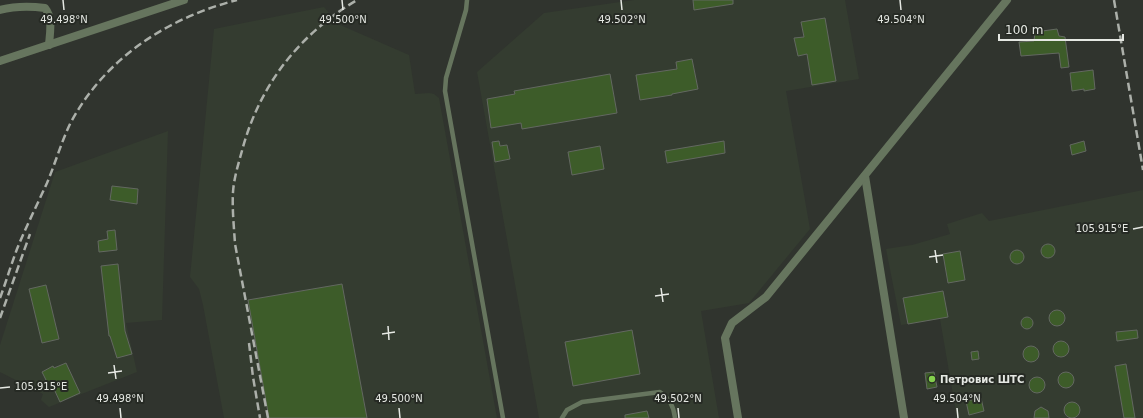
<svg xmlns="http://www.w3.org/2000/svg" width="1143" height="418" font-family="'DejaVu Sans',sans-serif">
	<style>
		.built { fill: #343c30 }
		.building { fill: #3d5c29; stroke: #636861 }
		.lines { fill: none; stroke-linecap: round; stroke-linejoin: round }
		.service { stroke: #66755e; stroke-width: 4.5 }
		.minor { stroke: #66755e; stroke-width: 8 }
		.rail { stroke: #acb0aa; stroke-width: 2.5; stroke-dasharray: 8 4; stroke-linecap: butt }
		.ticks { fill: none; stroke: #e5e8e3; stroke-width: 1.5 }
		.poi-dot { fill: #84cf4d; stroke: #262a24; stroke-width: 1.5 }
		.labels { text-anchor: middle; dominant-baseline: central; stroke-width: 4; stroke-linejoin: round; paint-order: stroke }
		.poi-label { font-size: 10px; font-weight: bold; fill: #e5e8e3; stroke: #262a24; text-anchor: start }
		.ticks-label { font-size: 10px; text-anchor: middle; fill: #e5e8e3; stroke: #262a24; stroke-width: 4; stroke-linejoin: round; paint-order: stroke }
	</style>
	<rect width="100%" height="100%" fill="#30342e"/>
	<g class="built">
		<polygon points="634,0 845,0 859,79 786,91 810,229 749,303 701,311 719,418 539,418 477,72 544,13"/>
		<polygon points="324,7 338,24 409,55 415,94 429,93 434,94 439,98 497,418 224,418 203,305 199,289 190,277 214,29"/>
		<polygon points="168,131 162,320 126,323 137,372 49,407 41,400 43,394 0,372 0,345 55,172"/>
		<polygon points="1143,190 1143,418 957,418 940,319 901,325 886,249 912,245 950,234 947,224 982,213 989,221"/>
	</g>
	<g class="building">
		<polygon points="693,0 733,0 733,4 694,10"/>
		<polygon points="825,18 836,81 812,85 807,54 798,56 794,38 804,37 801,22"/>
		<polygon points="1057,29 1059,36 1065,37 1069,67 1061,68 1059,53 1021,56 1019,42 1034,41 1035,32"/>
		<polygon points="692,59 698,89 672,94 672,95 640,100 636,75 677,69 676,62"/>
		<polygon points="1093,70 1095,89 1084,91 1084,89 1072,91 1070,73"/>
		<polygon points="610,74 617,113 522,129 521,123 491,128 487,99 515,94 514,91"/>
		<polygon points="499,141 500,146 507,145 510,159 495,162 492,142"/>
		<polygon points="724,141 725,153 667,163 665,151"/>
		<polygon points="1084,141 1086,151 1072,155 1070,145"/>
		<polygon points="600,146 604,169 572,175 568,152"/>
		<polygon points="112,186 138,189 137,204 110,200"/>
		<polygon points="115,230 117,250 99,252 98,241 108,239 107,231"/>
		<circle cx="1048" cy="251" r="7"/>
		<circle cx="1017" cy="257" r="7"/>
		<polygon points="960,251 965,280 948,283 943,254"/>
		<polygon points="118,264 125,331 132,354 117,358 110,336 109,336 101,266"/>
		<polygon points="342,284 367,418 269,418 248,300"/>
		<polygon points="46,285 59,339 42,343 29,289"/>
		<polygon points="943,291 948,317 908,324 903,298"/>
		<circle cx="1057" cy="318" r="8"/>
		<circle cx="1027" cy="323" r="6"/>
		<polygon points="632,330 640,374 573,386 565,342"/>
		<polygon points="1137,330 1138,338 1117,341 1116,332"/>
		<circle cx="1061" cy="349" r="8"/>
		<circle cx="1031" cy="354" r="8"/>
		<polygon points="978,351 979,359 972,360 971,352"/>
		<polygon points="66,363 80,393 60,402 54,389 51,390 42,372 53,366 54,368"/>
		<polygon points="1126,364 1135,418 1124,418 1115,366"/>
		<polygon points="934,372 937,387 927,389 925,373"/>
		<circle cx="1066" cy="380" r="8"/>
		<circle cx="1037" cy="385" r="8"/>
		<polygon points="981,398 984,411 969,415 966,401"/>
		<circle cx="1072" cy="410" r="8"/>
		<polygon points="1041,407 1048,411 1049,418 1034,418 1035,411"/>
		<polygon points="647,411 649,418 625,418 625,415"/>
	</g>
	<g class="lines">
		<g class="service">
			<polyline points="467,0 466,10 446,78 445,91 503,418"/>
			<path d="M562,418L567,410L582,402L660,392C669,398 674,407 675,418"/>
		</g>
		<g class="minor">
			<path d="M0,10C15,6 29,6 45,8C53,18 50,32 49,45"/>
			<polyline points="0,61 184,0"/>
			<polyline points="865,176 904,418"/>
			<polyline points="738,418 725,338 732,323 766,297 1007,0"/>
		</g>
		<g class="rail">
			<polyline points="1114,0 1143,170"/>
			<path d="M0,298C6,282 11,265 17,249C26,227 37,205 47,183C55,164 61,143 70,124C104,59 167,18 237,0"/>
			<polyline points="0,318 30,234"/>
			<polyline points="249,343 253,377 260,418"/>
			<path d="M268,418L235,244C234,227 232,209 233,192C234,177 239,162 243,147C261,83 300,34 357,0"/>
		</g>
	</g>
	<path class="ticks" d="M63,0L64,10M342,0L343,10M621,0L622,10M900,0L901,10M1133,229L1143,227M935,250L937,263M929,257L943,255M661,288L663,302M655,296L669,294M388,326L389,340M382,334L395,332M114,365L116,379M108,373L122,371M0,388L10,387M120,408L121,418M399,408L400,418M678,408L679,418M957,408L958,418"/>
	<circle class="poi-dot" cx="932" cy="379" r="4"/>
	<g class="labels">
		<g class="poi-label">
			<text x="940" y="379">Петровис ШТС</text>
		</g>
	</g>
	<g class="ticks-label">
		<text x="64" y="23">49.498°N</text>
		<text x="343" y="23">49.500°N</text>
		<text x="622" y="23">49.502°N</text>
		<text x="901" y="23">49.504°N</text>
		<text x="1102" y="232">105.915°E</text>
		<text x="41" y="390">105.915°E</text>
		<text x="120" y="402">49.498°N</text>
		<text x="399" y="402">49.500°N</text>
		<text x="678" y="402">49.502°N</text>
		<text x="957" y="402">49.504°N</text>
	</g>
	<path d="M999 34v6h124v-6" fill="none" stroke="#e5e8e3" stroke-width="2"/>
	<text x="1005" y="34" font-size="12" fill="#e5e8e3" stroke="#262a24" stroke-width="3" paint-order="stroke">100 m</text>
</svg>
